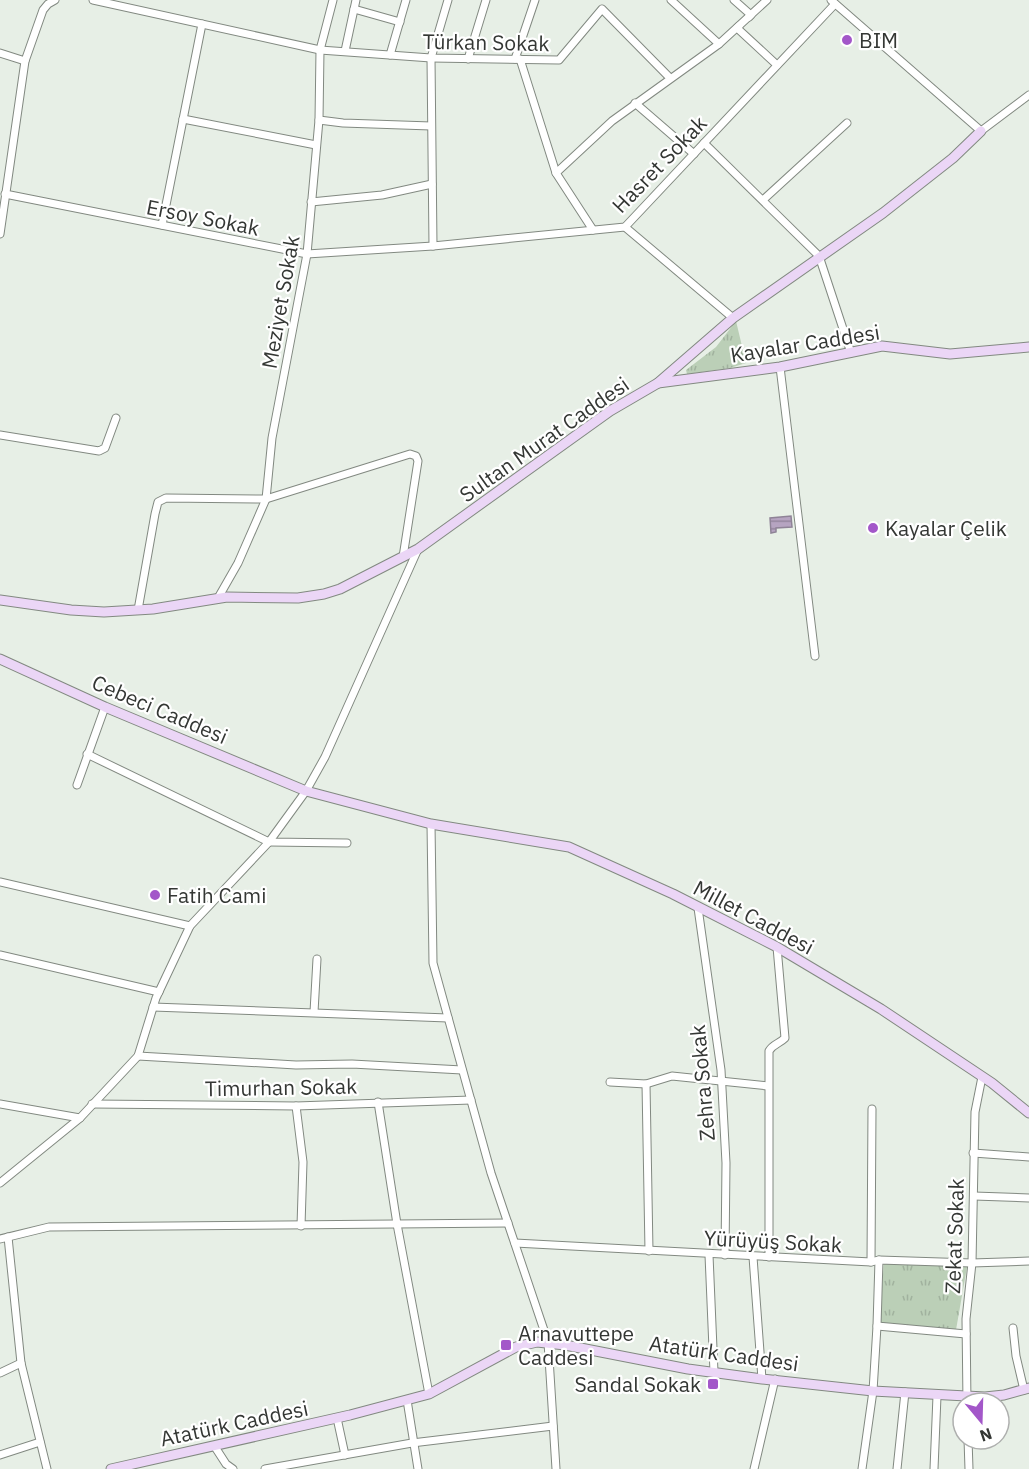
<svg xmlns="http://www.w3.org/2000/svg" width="1029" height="1469" font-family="'IBM Plex Sans',sans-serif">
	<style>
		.grass { fill: url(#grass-tufts) }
		.water { fill: url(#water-rules); stroke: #8f8397; stroke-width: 1.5 }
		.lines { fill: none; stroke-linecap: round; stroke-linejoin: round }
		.street-casing { stroke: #828981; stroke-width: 9 }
		.secondary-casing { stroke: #828981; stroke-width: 11 }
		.street { stroke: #fff; stroke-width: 7 }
		.secondary { stroke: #ebd6f6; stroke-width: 9 }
		.poi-dot { fill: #a357c9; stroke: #fff; stroke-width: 2 }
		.labels { text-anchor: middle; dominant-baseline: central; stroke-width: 4.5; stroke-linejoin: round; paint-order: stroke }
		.poi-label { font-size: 21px; fill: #343734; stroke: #fff; text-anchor: start }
		.street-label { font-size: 21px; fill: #343734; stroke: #fff }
	</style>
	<defs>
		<pattern id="grass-tufts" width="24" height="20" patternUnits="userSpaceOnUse" patternTransform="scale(1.5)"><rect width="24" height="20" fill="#bbcfb7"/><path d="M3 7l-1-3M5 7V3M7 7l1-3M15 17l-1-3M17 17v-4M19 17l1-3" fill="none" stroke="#a1b29e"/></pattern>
		<pattern id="water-rules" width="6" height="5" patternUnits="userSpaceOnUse" patternTransform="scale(1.5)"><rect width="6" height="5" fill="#b6a4c1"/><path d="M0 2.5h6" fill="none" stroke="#95869e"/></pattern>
	</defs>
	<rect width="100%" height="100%" fill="#e7efe6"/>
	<g class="grass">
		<polygon points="736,321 746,363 730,368 687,374 686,370 716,347"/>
		<polygon points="884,1262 967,1267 956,1330 879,1324"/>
	</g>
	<polygon class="water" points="791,516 792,527 776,528 776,532 771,533 770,518"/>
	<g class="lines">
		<g class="street-casing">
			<g id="street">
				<polyline points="93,0 320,50 431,58 559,60 602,9 670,78"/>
				<polyline points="671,0 719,44"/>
				<polyline points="734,0 751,15 749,17"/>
				<polyline points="831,0 981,131 1029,95"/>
				<polyline points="354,9 400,22"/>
				<polyline points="739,26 737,28 777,65"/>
				<polyline points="345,51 356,0"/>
				<polyline points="0,53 25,61"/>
				<polyline points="390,55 406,0"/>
				<polyline points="468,59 486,0"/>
				<polyline points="515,59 535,0"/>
				<polyline points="520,59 556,173 593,230"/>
				<polyline points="635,103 694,154"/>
				<polyline points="183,119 316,145"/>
				<polyline points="319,120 343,123 431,126"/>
				<polyline points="704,143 819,256 851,353"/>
				<polyline points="556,173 612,121 719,44 767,0"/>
				<polyline points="5,194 307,254 433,246 625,227 835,4"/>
				<polyline points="763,200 847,123"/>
				<polyline points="311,202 382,195 432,184"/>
				<polyline points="162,225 202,24"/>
				<polyline points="625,227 733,318"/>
				<polyline points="0,234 25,61 43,10 48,4 55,0"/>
				<polyline points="433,246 431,58 448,0"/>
				<polyline points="780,367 815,656"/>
				<polyline points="0,435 99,451 105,448 116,418"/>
				<polyline points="218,598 238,563 266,499 272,438 307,254 319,120 320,50 333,0"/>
				<polyline points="138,610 155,514 158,502 166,498 266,499 410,454 416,456 418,461 403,557"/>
				<polyline points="87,754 269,842 347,843"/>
				<polyline points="77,785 105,707"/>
				<polyline points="431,824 433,963 491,1173 548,1342 556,1469"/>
				<polyline points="0,882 190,926"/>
				<polyline points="698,908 721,1070 726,1163 725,1255"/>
				<polyline points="0,955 159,992"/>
				<polyline points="153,1007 448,1018"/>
				<polyline points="314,1012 317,959"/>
				<polyline points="138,1056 296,1065 352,1064 462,1070"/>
				<polyline points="610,1082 646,1084 672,1076 768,1086"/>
				<polyline points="646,1084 649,1251"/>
				<polyline points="378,1102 397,1224 429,1394"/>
				<polyline points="0,1104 80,1118"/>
				<polyline points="92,1104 296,1106 471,1100"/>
				<polyline points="296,1106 303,1162 301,1226"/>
				<polyline points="973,1153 1029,1157"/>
				<polyline points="0,1183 80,1118 138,1056 156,998 190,926 269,842 306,791 325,757 418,549"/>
				<polyline points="974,1196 1029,1198"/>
				<polyline points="8,1237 21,1363 47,1469"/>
				<polyline points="0,1239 49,1227 508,1223"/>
				<polyline points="515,1243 871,1262 879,1260 972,1263 1029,1261"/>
				<polyline points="709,1255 714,1372"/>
				<polyline points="753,1257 762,1379"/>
				<path d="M769,1257V1051C773,1044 779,1044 785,1038L777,947"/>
				<polyline points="871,1262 872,1109"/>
				<polyline points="877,1326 966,1334"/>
				<polyline points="1013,1328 1016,1356 1024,1390"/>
				<polyline points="0,1373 21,1363"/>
				<polyline points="407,1400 418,1469"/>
				<polyline points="967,1403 966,1319 972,1263 975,1112 982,1077"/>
				<polyline points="337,1418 345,1455"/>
				<polyline points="968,1439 969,1469"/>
				<polyline points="215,1447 226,1464 233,1469"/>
				<polyline points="0,1455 40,1442"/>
				<polyline points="265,1469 412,1443 553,1426"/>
				<polyline points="754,1469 775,1379"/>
				<polyline points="862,1469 873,1391 877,1326 879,1260"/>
				<polyline points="897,1469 905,1392"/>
				<polyline points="934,1469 937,1396"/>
			</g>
		</g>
		<g class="secondary-casing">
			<g id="secondary">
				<polyline points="658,383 780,367 882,346 950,354 1029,347"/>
				<polyline points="0,600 71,610 104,612 153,609 227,597 298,598 324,594 340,589 418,549 610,411 658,383 733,318 883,213 953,158 981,131"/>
				<polyline points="0,659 105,707 306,791 431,824 569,847 673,894 777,947 881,1009 992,1083 1029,1113"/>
				<polyline points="111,1469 350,1415 429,1394 516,1347 537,1342 565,1345 688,1369 762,1379 873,1391 985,1397 1004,1395 1029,1388"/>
			</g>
		</g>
		<use href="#street" class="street"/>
		<use href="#secondary" class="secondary"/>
	</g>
	<g class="poi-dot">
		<circle cx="847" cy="40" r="6"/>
		<circle cx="873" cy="528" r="6"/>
		<circle cx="155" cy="895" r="6"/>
		<rect x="500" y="1339" width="12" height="12" rx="3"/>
		<rect x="707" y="1378" width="12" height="12" rx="3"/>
	</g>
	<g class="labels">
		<g class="poi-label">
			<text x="859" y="40">BIM</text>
			<text x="885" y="528">Kayalar Çelik</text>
			<text x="167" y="895">Fatih Cami</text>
			<text x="518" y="1333">Arnavuttepe<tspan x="518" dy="24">Caddesi</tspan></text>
			<text x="701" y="1384" text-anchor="end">Sandal Sokak</text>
		</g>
		<g class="street-label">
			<text transform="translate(486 42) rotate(1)">Türkan Sokak</text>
			<text transform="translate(659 164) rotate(-46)">Hasret Sokak</text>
			<text transform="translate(203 217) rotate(11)">Ersoy Sokak</text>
			<text transform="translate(280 302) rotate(-80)">Meziyet Sokak</text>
			<text transform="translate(805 343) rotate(-9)">Kayalar Caddesi</text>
			<text transform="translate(544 439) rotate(-35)">Sultan Murat Caddesi</text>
			<text transform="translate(160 709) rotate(23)">Cebeci Caddesi</text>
			<text transform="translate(754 917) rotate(28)">Millet Caddesi</text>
			<text transform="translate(702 1083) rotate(-95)">Zehra Sokak</text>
			<text transform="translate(281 1087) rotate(-1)">Timurhan Sokak</text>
			<text transform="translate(954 1236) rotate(-88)">Zekat Sokak</text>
			<text transform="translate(773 1241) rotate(3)">Yürüyüş Sokak</text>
			<text transform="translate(724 1353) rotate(8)">Atatürk Caddesi</text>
			<text transform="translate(234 1423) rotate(-12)">Atatürk Caddesi</text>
		</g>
	</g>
	<g transform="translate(981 1421) rotate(161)"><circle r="28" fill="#ffffff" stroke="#aeafae" stroke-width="1.5"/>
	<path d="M0-4.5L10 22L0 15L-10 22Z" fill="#a357c9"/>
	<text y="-9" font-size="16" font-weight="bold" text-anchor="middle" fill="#343734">N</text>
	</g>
</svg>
